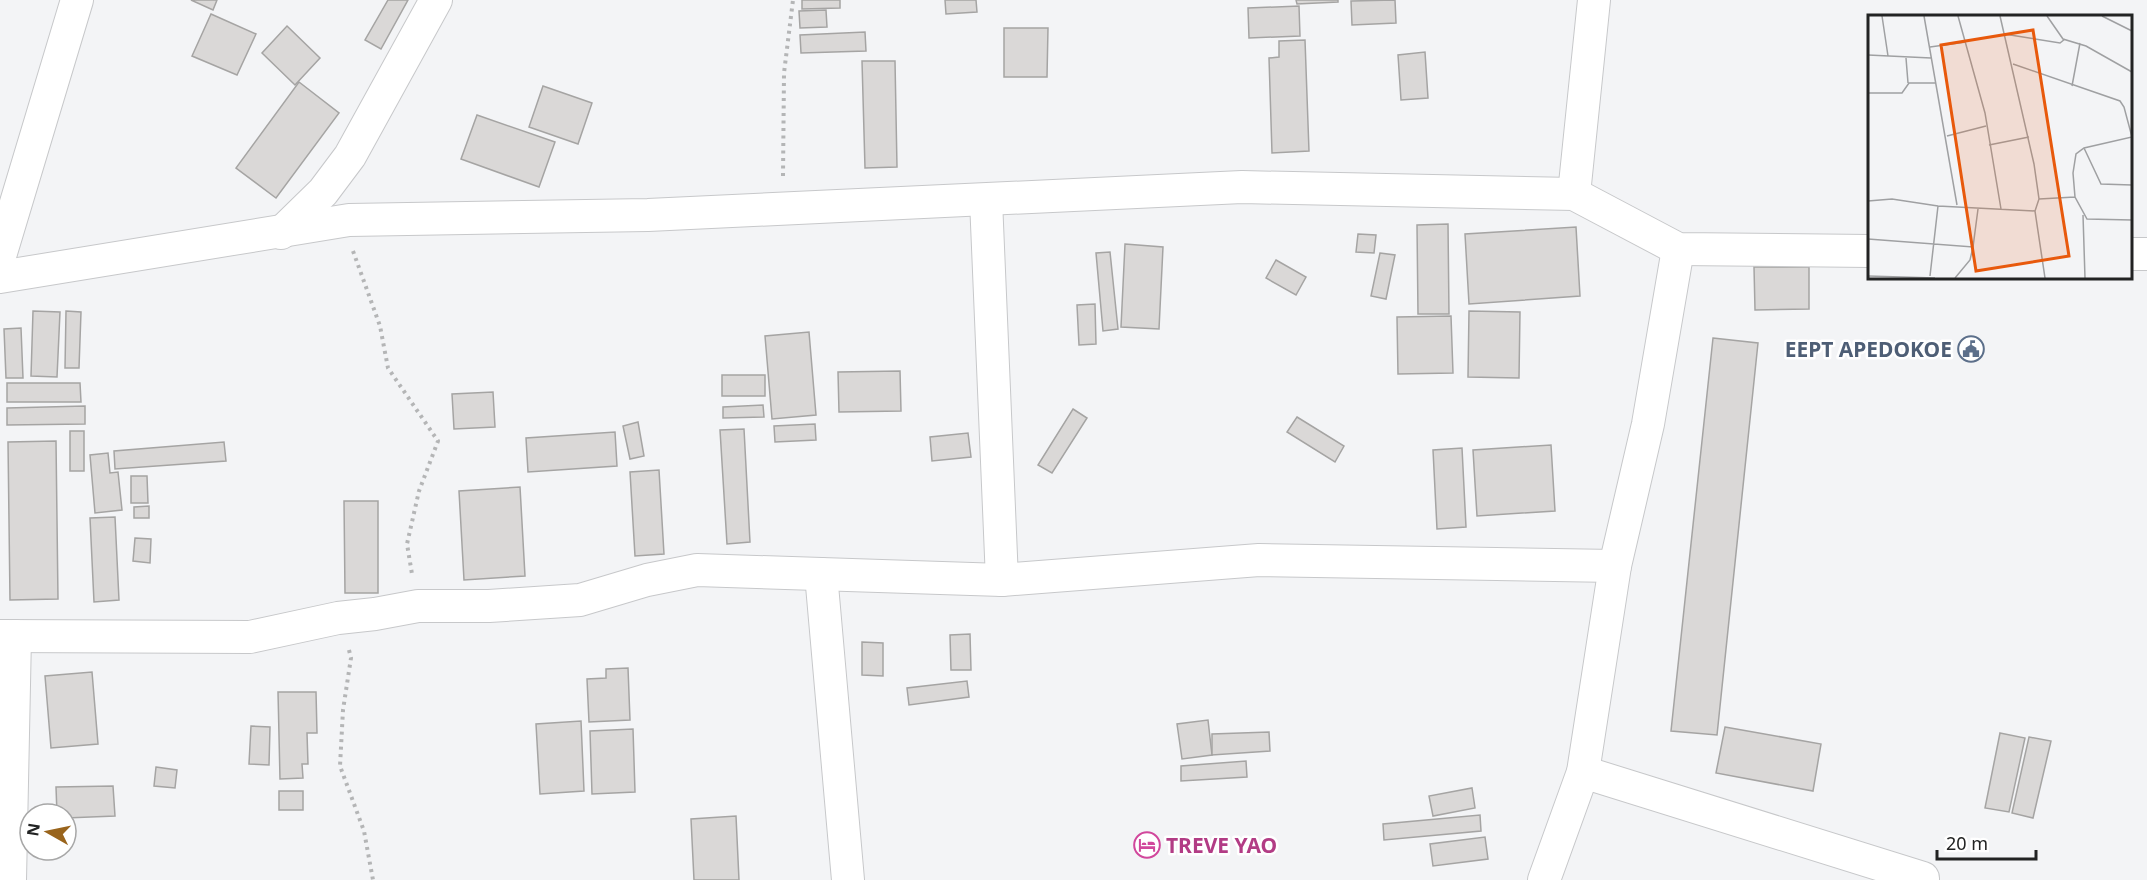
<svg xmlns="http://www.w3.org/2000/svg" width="2147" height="880" font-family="'Noto Sans',sans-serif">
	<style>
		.building { fill: #dad8d7; stroke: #a5a4a3; stroke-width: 1.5 }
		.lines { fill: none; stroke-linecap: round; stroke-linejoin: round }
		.street-casing { stroke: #c7c8ca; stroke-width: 34 }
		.path { stroke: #b4b5b6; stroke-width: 4; stroke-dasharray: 3 4.5; stroke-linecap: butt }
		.street { stroke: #fff; stroke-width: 32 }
		.labels { text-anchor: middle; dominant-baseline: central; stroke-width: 5; stroke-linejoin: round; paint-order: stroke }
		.service-label { font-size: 21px; font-weight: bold; fill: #4e5e75; stroke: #fff; text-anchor: end }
		.hotel-label { font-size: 21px; font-weight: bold; fill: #b23c85; stroke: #fff; text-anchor: start }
		.inset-road { fill: none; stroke: #9fa0a2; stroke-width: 1.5 }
		.view { fill: #e8590c; fill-opacity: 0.15; stroke: #e8590c; stroke-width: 3 }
		.inset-edge { fill: none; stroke: #222323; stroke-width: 3 }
	</style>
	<rect width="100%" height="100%" fill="#f3f4f6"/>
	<g class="building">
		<polygon points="191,0 217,0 213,10"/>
		<polygon points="388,0 408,0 381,49 365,40"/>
		<polygon points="802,0 840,0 840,8 802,9"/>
		<polygon points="945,0 976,0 977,12 946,14"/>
		<polygon points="1296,0 1338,0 1338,2 1297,4"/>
		<polygon points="1395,0 1396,23 1352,25 1351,1"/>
		<polygon points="1299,6 1300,36 1249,38 1248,8"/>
		<polygon points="826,10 827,27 800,28 799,11"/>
		<polygon points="211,14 256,34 237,75 192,56"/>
		<polygon points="287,26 320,58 295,85 262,53"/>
		<polygon points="1004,28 1048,28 1047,77 1004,77"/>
		<polygon points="865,32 866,51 801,53 800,35"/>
		<polygon points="1305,40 1309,151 1272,153 1269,58 1279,57 1279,41"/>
		<polygon points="1425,52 1428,98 1401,100 1398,55"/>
		<polygon points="862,61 895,61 897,167 865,168"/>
		<polygon points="299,82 339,113 276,198 236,168"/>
		<polygon points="543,86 592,103 578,144 529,127"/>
		<polygon points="477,115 555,142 539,187 461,159"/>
		<polygon points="1448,224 1449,314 1418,314 1417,225"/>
		<polygon points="1576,227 1580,296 1469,304 1465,234"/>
		<polygon points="1358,234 1376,235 1374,253 1356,252"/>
		<polygon points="1125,244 1163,247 1159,329 1121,327"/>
		<polygon points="1110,252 1118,329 1103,331 1096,253"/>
		<polygon points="1380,253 1395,255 1386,299 1371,296"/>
		<polygon points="1276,260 1306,277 1296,295 1266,278"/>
		<polygon points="1754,267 1809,267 1809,309 1755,310"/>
		<polygon points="1095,304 1096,344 1079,345 1077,305"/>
		<polygon points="33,311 60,312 57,377 31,376"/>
		<polygon points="66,311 81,312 79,368 65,368"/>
		<polygon points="1469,311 1520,312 1519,378 1468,377"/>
		<polygon points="1451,316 1453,373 1398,374 1397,317"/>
		<polygon points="21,328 23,378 6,378 4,329"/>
		<polygon points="809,332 816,415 772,419 765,336"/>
		<polygon points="1713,338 1758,343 1717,735 1671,731"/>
		<polygon points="900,371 901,411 839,412 838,372"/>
		<rect x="722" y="375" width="43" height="21"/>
		<polygon points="7,383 80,383 81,402 7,402"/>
		<polygon points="493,392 495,427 454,429 452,394"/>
		<polygon points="763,405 764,417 723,418 723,407"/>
		<polygon points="85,406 85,424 7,425 7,408"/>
		<polygon points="1073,409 1087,418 1052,473 1038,465"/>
		<polygon points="1297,417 1344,446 1335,462 1287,432"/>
		<polygon points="638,422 644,456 630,459 623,426"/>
		<polygon points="815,424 816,440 775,442 774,426"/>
		<polygon points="744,429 750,542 727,544 720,430"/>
		<rect x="70" y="431" width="14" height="40"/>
		<polygon points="615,432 617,466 528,472 526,438"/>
		<polygon points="968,433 971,457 932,461 930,437"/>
		<polygon points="56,441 58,599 10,600 8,442"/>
		<polygon points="224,442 226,461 115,469 114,451"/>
		<polygon points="1551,445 1555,511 1477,516 1473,450"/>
		<polygon points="1462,448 1466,527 1437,529 1433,450"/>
		<polygon points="108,453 110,473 118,472 122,510 95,513 90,455"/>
		<polygon points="659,470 664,554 635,556 630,472"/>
		<polygon points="131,476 147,476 148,503 131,503"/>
		<polygon points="520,487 525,576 464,580 459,491"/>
		<polygon points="344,501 378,501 378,593 345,593"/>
		<polygon points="149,506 149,518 134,518 134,507"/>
		<polygon points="115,517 119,600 94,602 90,518"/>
		<polygon points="135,538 151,539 150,563 133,561"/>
		<polygon points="970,634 971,670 951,670 950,635"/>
		<polygon points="862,642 883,643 883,676 862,675"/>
		<polygon points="628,668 630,720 589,722 587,679 606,678 606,669"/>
		<polygon points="92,672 98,744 51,748 45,676"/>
		<polygon points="967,681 969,697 909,705 907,688"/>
		<polygon points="278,692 316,692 317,733 307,733 308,764 302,764 303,778 280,779"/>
		<polygon points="1208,720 1212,755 1182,759 1177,724"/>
		<polygon points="581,721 584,791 540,794 536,724"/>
		<polygon points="251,726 270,727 269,765 249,764"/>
		<polygon points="1725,727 1821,744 1813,791 1716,773"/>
		<polygon points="633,729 635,792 592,794 590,731"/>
		<polygon points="1269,732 1270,751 1212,755 1212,734"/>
		<polygon points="2000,733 2025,738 2009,812 1985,808"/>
		<polygon points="2029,737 2051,741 2033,818 2012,813"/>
		<polygon points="1246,761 1247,777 1181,781 1181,766"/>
		<polygon points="156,767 177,770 175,788 154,786"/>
		<polygon points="113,786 115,816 66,818 66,814 57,814 56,787"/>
		<polygon points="1472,788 1475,808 1433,816 1429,796"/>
		<rect x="279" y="791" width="24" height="19"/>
		<polygon points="1480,815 1481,831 1384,840 1383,824"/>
		<polygon points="736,816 739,880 694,880 691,819"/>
		<polygon points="1485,837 1488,859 1433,866 1430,844"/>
	</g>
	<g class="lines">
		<g class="street-casing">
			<g id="street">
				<polyline points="1574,194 1594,0"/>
				<polyline points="986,200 1002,580"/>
				<polyline points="281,233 323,192 350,156 436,0"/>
				<polyline points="2130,254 2147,254"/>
				<polyline points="0,256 77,0"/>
				<polyline points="0,277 349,220 648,215 1242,187 1574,194 1678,249 1870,251"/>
				<polyline points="821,574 848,880"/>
				<polyline points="0,636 250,637 338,618 375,614 418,606 489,606 580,600 647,580 697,570 1002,580 1259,560 1615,566"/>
				<polyline points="1583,772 1923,878 1923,880"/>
				<polyline points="10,880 15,636"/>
				<polyline points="1544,880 1583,772 1615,566 1648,424 1678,249"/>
			</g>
		</g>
		<g class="path">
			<polyline points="783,176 784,73 793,0"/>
			<polyline points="353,251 380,326 388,368 438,441 419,491 407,544 412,574"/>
			<polyline points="349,650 351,658 343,710 340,766 364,831 373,880"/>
		</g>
		<use href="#street" class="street"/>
	</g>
	<defs>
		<g id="civic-ring" transform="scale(1.35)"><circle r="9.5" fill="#fff" stroke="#5c6f8a" stroke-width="1.5"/><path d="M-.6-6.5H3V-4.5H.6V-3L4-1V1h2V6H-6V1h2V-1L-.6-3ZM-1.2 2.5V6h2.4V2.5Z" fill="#5c6f8a"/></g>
		<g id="hotel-ring" transform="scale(1.35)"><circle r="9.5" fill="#fff" stroke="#d1479c" stroke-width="1.5"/><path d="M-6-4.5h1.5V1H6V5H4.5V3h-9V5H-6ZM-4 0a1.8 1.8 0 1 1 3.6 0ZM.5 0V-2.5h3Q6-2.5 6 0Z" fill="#d1479c"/></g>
	</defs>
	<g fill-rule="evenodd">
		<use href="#civic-ring" x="1971" y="349"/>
		<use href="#hotel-ring" x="1147" y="845"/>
	</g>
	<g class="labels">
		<g class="service-label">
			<text x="1952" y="349">EEPT APEDOKOE</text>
		</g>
		<g class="hotel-label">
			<text x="1166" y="845">TREVE YAO</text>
		</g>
	</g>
	<g transform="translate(1868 15)">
		<rect width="264" height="264" fill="#f3f4f6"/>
		<path class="inset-road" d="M14,1L20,41M56,1L89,190M90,1L117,98L133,194M132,1L166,149L171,184L167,196L177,263M179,1L195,24L218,31L264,57M234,1L264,16M136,19L192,28L197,24M62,32L98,27M0,40L63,43M38,43L40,68M145,49L252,86L256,92L264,122L216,133L208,139L205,158L207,182L219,204L264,205M204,71L212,28M0,78H34L41,68H68M79,121L118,111M121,130L161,122M216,133L233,169L264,170M171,184L207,182M0,186L24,184L70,191L167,196M215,200L217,263M0,224L105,232L110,194M0,261L67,263M62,261L70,191M87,263L102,245L105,232"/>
		<path class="view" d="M165,15L201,241L108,256L73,30Z"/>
		<rect width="264" height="264" class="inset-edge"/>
	</g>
	<g transform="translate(48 832) rotate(279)"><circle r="28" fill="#ffffff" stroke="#a7a7a7" stroke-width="1.5"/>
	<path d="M0-4.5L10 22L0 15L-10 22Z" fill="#99641c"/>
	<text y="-9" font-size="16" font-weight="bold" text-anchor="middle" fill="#222323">N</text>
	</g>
	<path d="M1937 850v9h99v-9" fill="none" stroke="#222323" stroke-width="3"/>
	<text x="1946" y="850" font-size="18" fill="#222323" stroke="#ffffff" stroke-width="4.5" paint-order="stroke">20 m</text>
</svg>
